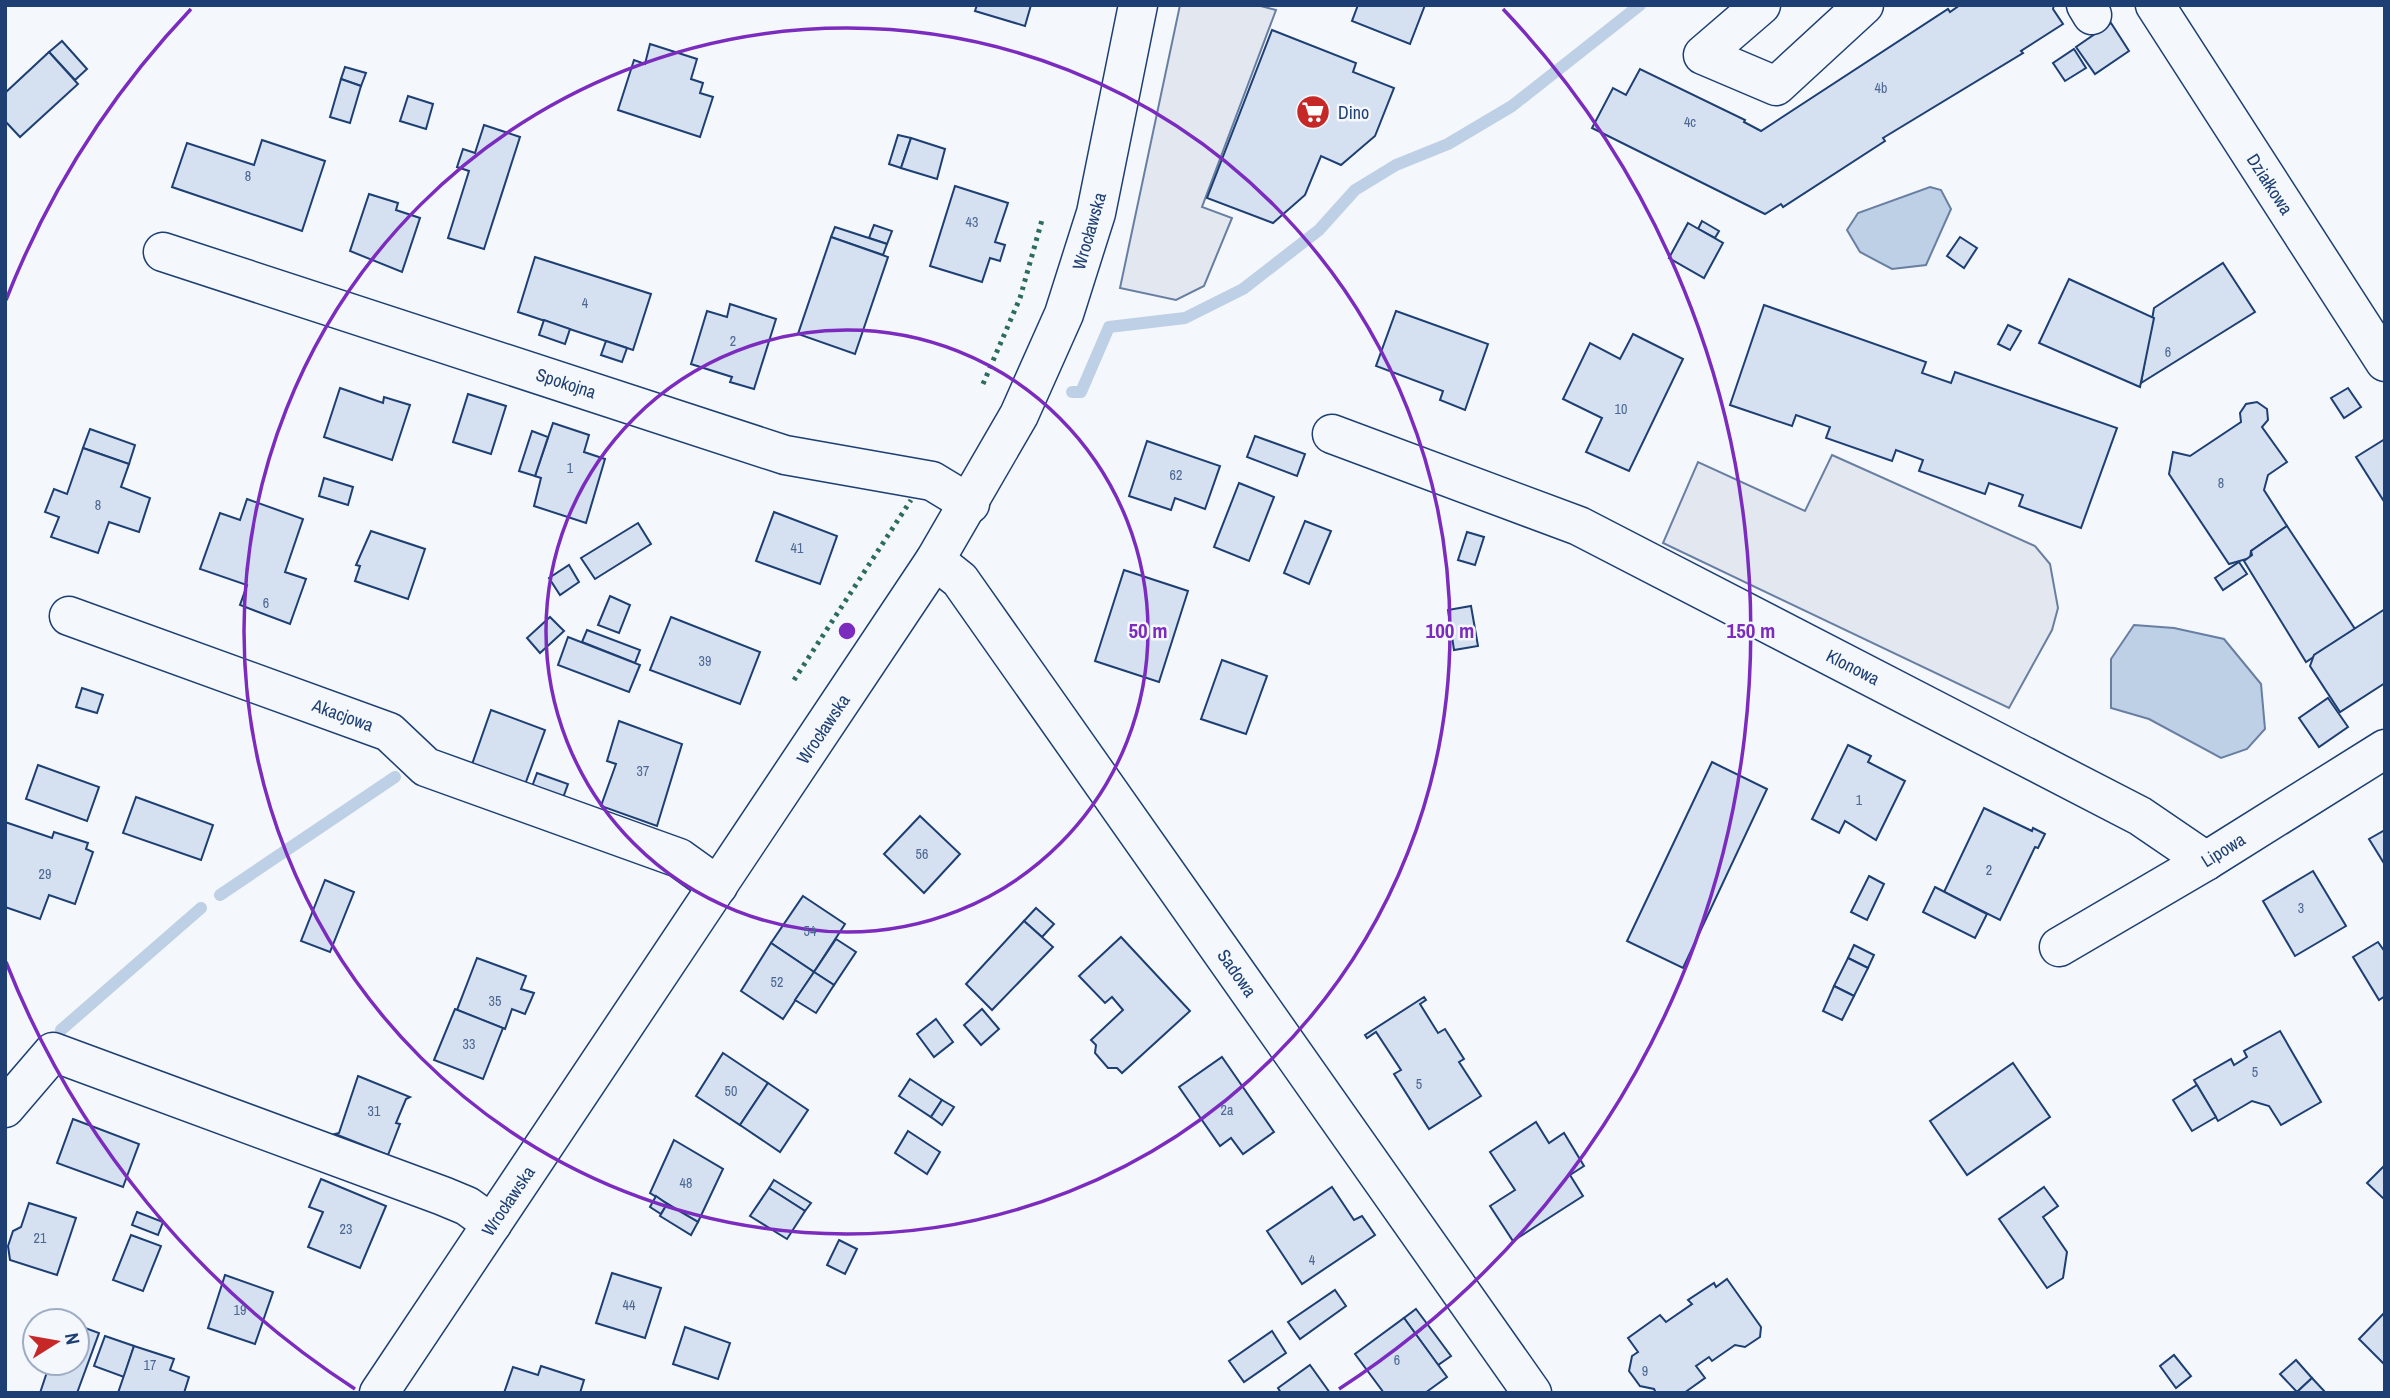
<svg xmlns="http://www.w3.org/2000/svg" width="2390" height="1398" font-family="'Archivo Narrow',sans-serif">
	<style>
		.parking { fill: #e3e8f0; stroke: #687fa3; stroke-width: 2 }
		.water { fill: #bed0e5; stroke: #687fa3; stroke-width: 2 }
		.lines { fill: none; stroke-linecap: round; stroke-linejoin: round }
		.stream { stroke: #bed0e5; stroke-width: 12 }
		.building { fill: #d5e0f0; stroke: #1d3f73; stroke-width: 2 }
		.minor-casing { stroke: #1d3f73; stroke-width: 41 }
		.major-casing { stroke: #1d3f73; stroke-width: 41 }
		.minor { stroke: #f4f7fb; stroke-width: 38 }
		.major { stroke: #f4f7fb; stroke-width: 38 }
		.hedge { stroke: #2c6c60; stroke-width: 5; stroke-dasharray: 3.5 5; stroke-linecap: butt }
		.ring { fill: none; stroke: #7b2cbf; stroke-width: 3.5 }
		.labels { text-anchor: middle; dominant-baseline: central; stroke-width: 5; stroke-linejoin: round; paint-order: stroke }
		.number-label { font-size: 14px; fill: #4b6792 }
		.poi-label { font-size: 18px; fill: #1d3f73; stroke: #f4f7fb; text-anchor: start }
		.street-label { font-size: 18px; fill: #1d3f73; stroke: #f4f7fb }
		.centre { fill: #7b2cbf; stroke: #f4f7fb; stroke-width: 3.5 }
		.ring-label { font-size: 21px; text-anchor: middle; font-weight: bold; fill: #7b2cbf; stroke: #f4f7fb; stroke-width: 5; stroke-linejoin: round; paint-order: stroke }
	</style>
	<rect width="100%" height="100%" fill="#f4f7fb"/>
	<g class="parking">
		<polygon points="1180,5 1257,5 1276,10 1202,207 1232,218 1204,286 1176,300 1120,288"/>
		<polygon points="1832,455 2035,546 2050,564 2058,608 2052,630 2009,708 1663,543 1698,462 1805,511"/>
	</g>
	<g class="water">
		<polygon points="1930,187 1941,190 1951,209 1926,265 1892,269 1860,252 1847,230 1858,213"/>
		<polygon points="2134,625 2174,628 2224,639 2261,684 2265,729 2247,749 2221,758 2149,719 2111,708 2111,659"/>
	</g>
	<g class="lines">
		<g class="stream">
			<polyline points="1072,392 1081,392 1109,327 1185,318 1243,289 1319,230 1355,190 1396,165 1448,144 1512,106 1640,5"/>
			<polyline points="220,895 395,777"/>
			<polyline points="61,1030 201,908"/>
		</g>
	</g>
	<g class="building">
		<polygon points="977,5 1031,5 1025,26 975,11"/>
		<polygon points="1358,5 1425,5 1410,44 1352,21"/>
		<polygon points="1960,5 2054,5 2053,9 2063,24 2021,51 2023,53 1883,138 1885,141 1783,207 1781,204 1765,214 1592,128 1613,88 1626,95 1640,69 1745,120 1744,122 1761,131 1948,9 1950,12"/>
		<polygon points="2111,23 2129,51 2095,74 2076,47"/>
		<polygon points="1272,30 1356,63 1353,72 1394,88 1375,136 1341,165 1321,156 1305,195 1273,223 1207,198"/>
		<polygon points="62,41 87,69 75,80 49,52"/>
		<polygon points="650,44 697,59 691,79 703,83 700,93 713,97 700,137 618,110 634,60 645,64"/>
		<polygon points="2074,49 2086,68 2065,81 2053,63"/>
		<polygon points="49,52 78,84 20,137 5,121 5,93"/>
		<polygon points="345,67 366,73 361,86 341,79"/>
		<polygon points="341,79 361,86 350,123 330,117"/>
		<polygon points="408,96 433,104 426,129 400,121"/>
		<polygon points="484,125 520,137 484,249 448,238 469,171 457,167 463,149 475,153"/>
		<polygon points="898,135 911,138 901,168 889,164"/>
		<polygon points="911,138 945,149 937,179 901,168"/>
		<polygon points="262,140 325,161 302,231 172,187 187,143 254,165"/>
		<polygon points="955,186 1008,203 995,242 1005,245 1000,261 990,258 982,282 930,266"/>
		<polygon points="369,194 398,203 396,210 420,218 402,272 350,251"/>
		<polygon points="1702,221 1719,231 1715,238 1698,229"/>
		<polygon points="1688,223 1723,243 1704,278 1669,258"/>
		<polygon points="874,225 892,231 887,244 869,238"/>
		<polygon points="835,227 887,244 883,255 831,237"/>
		<polygon points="831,237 888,257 855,354 798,334"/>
		<polygon points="1960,237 1977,248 1964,268 1947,256"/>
		<polygon points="535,257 651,294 633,350 518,312"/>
		<polygon points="2223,263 2255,312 2141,383 2154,308"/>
		<polygon points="2069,279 2154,318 2140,387 2039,343"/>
		<polygon points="730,304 776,319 754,389 730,382 732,377 691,364 707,311 727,317"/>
		<polygon points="1764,305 1926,362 1922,373 1951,383 1955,372 2117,428 2081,528 2019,506 2023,495 1989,483 1985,494 1919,471 1923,460 1896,450 1892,461 1826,438 1830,427 1796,415 1792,426 1730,405"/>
		<polygon points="1396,311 1488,344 1465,410 1440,400 1443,391 1376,366"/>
		<polygon points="544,320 570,329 565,344 539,335"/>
		<polygon points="2008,325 2021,331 2010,350 1998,344"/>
		<polygon points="1633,334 1683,359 1629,471 1586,452 1602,418 1563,399 1590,343 1620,359"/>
		<polygon points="606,341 627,348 622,362 601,355"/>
		<polygon points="340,388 383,403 384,397 410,405 392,460 324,437"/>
		<polygon points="2348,388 2361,407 2344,418 2331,398"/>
		<polygon points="468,394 506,406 491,454 453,442"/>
		<polygon points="2257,402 2267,409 2268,420 2262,427 2287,462 2268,475 2264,490 2287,526 2251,551 2250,558 2229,564 2169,474 2173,452 2190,456 2241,422 2240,413 2246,404"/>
		<polygon points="553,423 589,435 584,452 605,459 586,523 534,506 541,478 535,476"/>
		<polygon points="90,429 135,445 129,464 83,448"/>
		<polygon points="532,431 548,437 535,476 519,471"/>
		<polygon points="1255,436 1305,454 1297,476 1247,457"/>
		<polygon points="2385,439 2385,503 2356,457"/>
		<polygon points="1147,441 1220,466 1205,509 1175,498 1171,510 1129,496"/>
		<polygon points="83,448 129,464 121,487 150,498 139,532 109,522 98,553 51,537 59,517 45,512 54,489 67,494"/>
		<polygon points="324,478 353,487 348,505 319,496"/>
		<polygon points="1239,483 1274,497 1249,561 1214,547"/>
		<polygon points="247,499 303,519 285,572 306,579 290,624 240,605 247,585 200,569 220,513 240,520"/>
		<polygon points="774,512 837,536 820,584 756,561"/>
		<polygon points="1305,521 1331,531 1309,584 1284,573"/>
		<polygon points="638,523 651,544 595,579 581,558"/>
		<polygon points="2287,526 2355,629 2306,662 2244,561 2252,555 2251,551"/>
		<polygon points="371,531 425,549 408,599 355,581 360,566 356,565"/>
		<polygon points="1467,532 1484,537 1475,565 1458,560"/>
		<polygon points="2239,562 2247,574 2223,590 2215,578"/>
		<polygon points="569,565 579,582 560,595 549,578"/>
		<polygon points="1124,570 1188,591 1159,682 1095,661"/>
		<polygon points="610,596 630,605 619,633 598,625"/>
		<polygon points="1471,606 1478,646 1454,650 1448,610"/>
		<polygon points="2385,609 2385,683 2340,712 2310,666 2314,655"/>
		<polygon points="550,617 564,631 540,653 527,638"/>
		<polygon points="671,617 760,652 740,704 650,670"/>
		<polygon points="587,630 640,650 635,663 582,642"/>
		<polygon points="568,637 640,665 629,692 558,665"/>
		<polygon points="1222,660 1267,676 1246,734 1201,719"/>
		<polygon points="82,688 103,695 97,713 76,707"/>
		<polygon points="2328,698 2348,727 2319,747 2299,718"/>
		<polygon points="491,710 545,730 523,790 470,770"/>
		<polygon points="619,721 682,744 657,826 601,806 616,764 607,761"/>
		<polygon points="1848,745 1871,756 1868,762 1905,781 1876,840 1845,821 1839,833 1812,819"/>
		<polygon points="1712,762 1767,789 1683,968 1627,941"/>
		<polygon points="38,765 99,787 87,821 26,799"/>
		<polygon points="537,773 568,784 560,806 529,795"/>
		<polygon points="136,797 213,825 201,860 123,833"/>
		<polygon points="1984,808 2032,831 2033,828 2045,834 2038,848 2035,847 2000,920 1944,892"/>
		<polygon points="920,816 960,854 924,893 884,854"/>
		<polygon points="5,822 52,838 54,832 88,843 86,849 93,852 75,904 49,895 40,919 5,907"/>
		<polygon points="2385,830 2385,865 2369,839"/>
		<polygon points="2313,871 2346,926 2295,956 2263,901"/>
		<polygon points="1869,876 1884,884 1867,920 1851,912"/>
		<polygon points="325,880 354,892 330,952 301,941"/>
		<polygon points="1935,887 1987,914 1975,938 1923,912"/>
		<polygon points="803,896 845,924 814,972 771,943"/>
		<polygon points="1036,908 1054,924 1042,937 1024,921"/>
		<polygon points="1024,921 1053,947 992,1010 966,984"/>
		<polygon points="1121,937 1190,1011 1122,1073 1117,1068 1108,1068 1095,1053 1096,1045 1091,1040 1123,1010 1112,997 1105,1003 1079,976"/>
		<polygon points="836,939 856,952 834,985 814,972"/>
		<polygon points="2378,942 2385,952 2385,996 2379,1000 2353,957"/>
		<polygon points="771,943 814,972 783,1019 741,991"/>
		<polygon points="1854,945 1874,955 1868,968 1848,958"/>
		<polygon points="477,958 526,976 521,989 534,993 525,1014 512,1009 505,1029 457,1010"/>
		<polygon points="1848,958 1868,968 1854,996 1834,986"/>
		<polygon points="814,972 834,985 816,1013 795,1000"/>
		<polygon points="1834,986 1854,996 1842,1020 1823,1011"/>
		<polygon points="1424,997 1426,1000 1420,1004 1438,1033 1445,1029 1464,1059 1459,1062 1481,1096 1429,1129 1394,1074 1401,1070 1376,1032 1367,1038 1365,1035"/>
		<polygon points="455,1009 503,1028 483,1079 434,1060"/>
		<polygon points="982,1009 999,1029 981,1045 964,1025"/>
		<polygon points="936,1019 953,1042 934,1057 917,1034"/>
		<polygon points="2280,1031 2321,1102 2281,1125 2269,1106 2252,1101 2218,1121 2194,1080 2231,1059 2234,1065 2247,1057 2244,1051"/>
		<polygon points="723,1053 768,1083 740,1125 696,1096"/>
		<polygon points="1222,1057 1274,1132 1243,1154 1231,1138 1220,1146 1179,1087"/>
		<polygon points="2013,1063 2050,1117 1967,1175 1930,1121"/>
		<polygon points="358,1076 410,1097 406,1099 396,1123 400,1124 388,1155 335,1134 339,1133"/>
		<polygon points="910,1079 942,1100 931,1117 899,1096"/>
		<polygon points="768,1083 808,1110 780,1152 740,1125"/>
		<polygon points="2197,1085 2216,1117 2192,1131 2173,1100"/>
		<polygon points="942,1100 954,1107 942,1125 931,1117"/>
		<polygon points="73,1119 139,1144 123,1187 57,1163"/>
		<polygon points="1536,1122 1549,1143 1564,1133 1584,1166 1570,1175 1583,1196 1513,1241 1490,1206 1515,1190 1490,1152"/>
		<polygon points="908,1131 940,1152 927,1174 895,1153"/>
		<polygon points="674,1140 723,1169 698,1222 650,1193"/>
		<polygon points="2384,1166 2385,1167 2385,1200 2367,1183"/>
		<polygon points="321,1179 386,1206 360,1268 308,1247 323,1212 309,1207"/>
		<polygon points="774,1180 811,1203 805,1211 769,1188"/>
		<polygon points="1332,1187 1354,1220 1362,1216 1375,1235 1302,1284 1267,1231"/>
		<polygon points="2044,1187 2058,1206 2043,1217 2067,1252 2063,1278 2047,1288 1999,1219"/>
		<polygon points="769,1188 805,1211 787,1239 750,1216"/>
		<polygon points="656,1196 667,1204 661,1214 650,1207"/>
		<polygon points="29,1203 76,1218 57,1275 10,1260 8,1246 13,1231 21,1227"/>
		<polygon points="667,1204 698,1222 691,1235 660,1216"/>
		<polygon points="137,1212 163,1222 158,1235 132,1225"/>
		<polygon points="131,1235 161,1246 143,1291 113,1280"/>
		<polygon points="839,1240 857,1249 845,1274 827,1265"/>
		<polygon points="612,1273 661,1288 645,1338 596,1323"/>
		<polygon points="225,1275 273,1292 255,1344 208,1328"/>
		<polygon points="1727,1279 1761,1327 1760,1337 1745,1347 1735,1345 1712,1361 1709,1357 1696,1366 1705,1378 1684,1393 1656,1393 1654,1389 1640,1386 1629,1371 1632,1356 1638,1352 1628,1338 1660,1315 1666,1322 1692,1304 1688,1300 1714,1283 1716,1287"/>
		<polygon points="1335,1290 1346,1306 1300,1339 1288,1322"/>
		<polygon points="1416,1309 1451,1356 1438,1365 1404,1318"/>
		<polygon points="2385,1312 2385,1365 2359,1339"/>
		<polygon points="1404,1318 1447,1377 1425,1393 1384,1393 1355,1354"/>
		<polygon points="77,1325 99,1333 77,1393 40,1393 50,1363 77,1363"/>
		<polygon points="685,1327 730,1343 718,1379 673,1364"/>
		<polygon points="1272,1331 1286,1353 1244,1382 1229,1361"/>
		<polygon points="105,1336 134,1346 124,1377 94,1366"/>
		<polygon points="134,1346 174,1359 170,1370 189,1377 184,1393 118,1393"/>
		<polygon points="2174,1355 2191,1376 2176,1388 2160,1366"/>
		<polygon points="2296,1360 2312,1378 2297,1392 2280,1374"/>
		<polygon points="1310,1365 1330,1393 1281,1393 1278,1388"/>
		<polygon points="541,1366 584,1380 580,1393 504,1393 513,1367 538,1375"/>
		<polygon points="2312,1378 2326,1393 2296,1393 2297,1392"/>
	</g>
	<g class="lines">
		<g class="minor-casing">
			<g id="minor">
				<polyline points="1761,5 1703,55 1776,86 1864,5"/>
				<polyline points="2086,5 2092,15"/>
				<polyline points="2155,5 2385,362"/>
				<polyline points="163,252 785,455 932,481 970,504"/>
				<polyline points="1332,434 1579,526 2140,816 2206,861"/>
				<polyline points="935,560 960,580 1532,1393"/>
				<polyline points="69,616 389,732 426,767 679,858 718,886"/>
				<polyline points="2059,947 2206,861 2385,749"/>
				<polyline points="5,1108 53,1052 443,1196 467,1206 492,1224"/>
			</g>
		</g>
		<g class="major-casing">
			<polyline id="major" points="379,1393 935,560 1019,415 1064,314 1096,213 1138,5"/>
		</g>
		<use href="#minor" class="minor"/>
		<use href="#major" class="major"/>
		<g class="hedge">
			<polyline points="983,384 1020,298 1042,220"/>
			<polyline points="794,680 911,500"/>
		</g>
	</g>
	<g class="ring">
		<circle cx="847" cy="631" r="301"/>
		<circle cx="847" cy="631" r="603"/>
		<path d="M355 1389A904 904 0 0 1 6 962M6 300A904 904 0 0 1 191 9M1503 9A904 904 0 0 1 1339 1389"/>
	</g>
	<defs>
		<g id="supermarket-disc" transform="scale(1.75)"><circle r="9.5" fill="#c62828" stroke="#f4f7fb"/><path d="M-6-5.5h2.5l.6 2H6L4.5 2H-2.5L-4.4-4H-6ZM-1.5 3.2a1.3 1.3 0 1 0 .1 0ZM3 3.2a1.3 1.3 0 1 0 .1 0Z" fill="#fff"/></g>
	</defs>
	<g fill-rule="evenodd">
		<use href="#supermarket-disc" x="1313" y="112"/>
	</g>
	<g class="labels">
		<g class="number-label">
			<text x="1881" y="88">4b</text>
			<text x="1690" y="122">4c</text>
			<text x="248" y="176">8</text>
			<text x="972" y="222">43</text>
			<text x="585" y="303">4</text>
			<text x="733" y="341">2</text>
			<text x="2168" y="352">6</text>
			<text x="1621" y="409">10</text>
			<text x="570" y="468">1</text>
			<text x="1176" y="475">62</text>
			<text x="2221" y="483">8</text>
			<text x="98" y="505">8</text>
			<text x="797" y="548">41</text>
			<text x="266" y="603">6</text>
			<text x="705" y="661">39</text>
			<text x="643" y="771">37</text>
			<text x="1859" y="800">1</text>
			<text x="922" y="854">56</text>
			<text x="1989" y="870">2</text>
			<text x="45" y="874">29</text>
			<text x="2301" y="908">3</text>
			<text x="810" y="931">54</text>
			<text x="777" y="982">52</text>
			<text x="495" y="1001">35</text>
			<text x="469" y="1044">33</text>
			<text x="2255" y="1072">5</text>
			<text x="1419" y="1084">5</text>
			<text x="731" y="1091">50</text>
			<text x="1227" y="1110">2a</text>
			<text x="374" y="1111">31</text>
			<text x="686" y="1183">48</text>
			<text x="346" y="1229">23</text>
			<text x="40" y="1238">21</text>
			<text x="1312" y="1260">4</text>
			<text x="629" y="1305">44</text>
			<text x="240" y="1310">19</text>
			<text x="1397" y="1360">6</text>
			<text x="150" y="1365">17</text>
			<text x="1645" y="1371">9</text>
		</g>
		<g class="poi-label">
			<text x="1338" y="112">Dino</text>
		</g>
		<g class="street-label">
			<text transform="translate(2270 184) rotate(57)">Działkowa</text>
			<text transform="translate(1089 231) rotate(-74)">Wrocławska</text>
			<text transform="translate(566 383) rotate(18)">Spokojna</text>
			<text transform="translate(1853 667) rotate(27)">Klonowa</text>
			<text transform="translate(343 715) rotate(20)">Akacjowa</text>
			<text transform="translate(823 729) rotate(-56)">Wrocławska</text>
			<text transform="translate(2223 850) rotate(-32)">Lipowa</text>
			<text transform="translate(1237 973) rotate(55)">Sadowa</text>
			<text transform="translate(508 1201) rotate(-56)">Wrocławska</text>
		</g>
	</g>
	<circle cx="847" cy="631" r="10" class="centre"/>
	<g class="ring-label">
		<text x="1148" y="638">50 m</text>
		<text x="1450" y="638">100 m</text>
		<text x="1751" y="638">150 m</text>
	</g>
	<rect width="2390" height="1398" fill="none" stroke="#1d3f73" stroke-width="14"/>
	<g transform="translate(56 1342) rotate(79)"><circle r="33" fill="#f4f7fb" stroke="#9eadc5" stroke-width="2"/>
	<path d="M0-5L12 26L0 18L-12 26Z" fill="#c62828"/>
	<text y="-10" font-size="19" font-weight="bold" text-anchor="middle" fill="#1d3f73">N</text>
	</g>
</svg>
